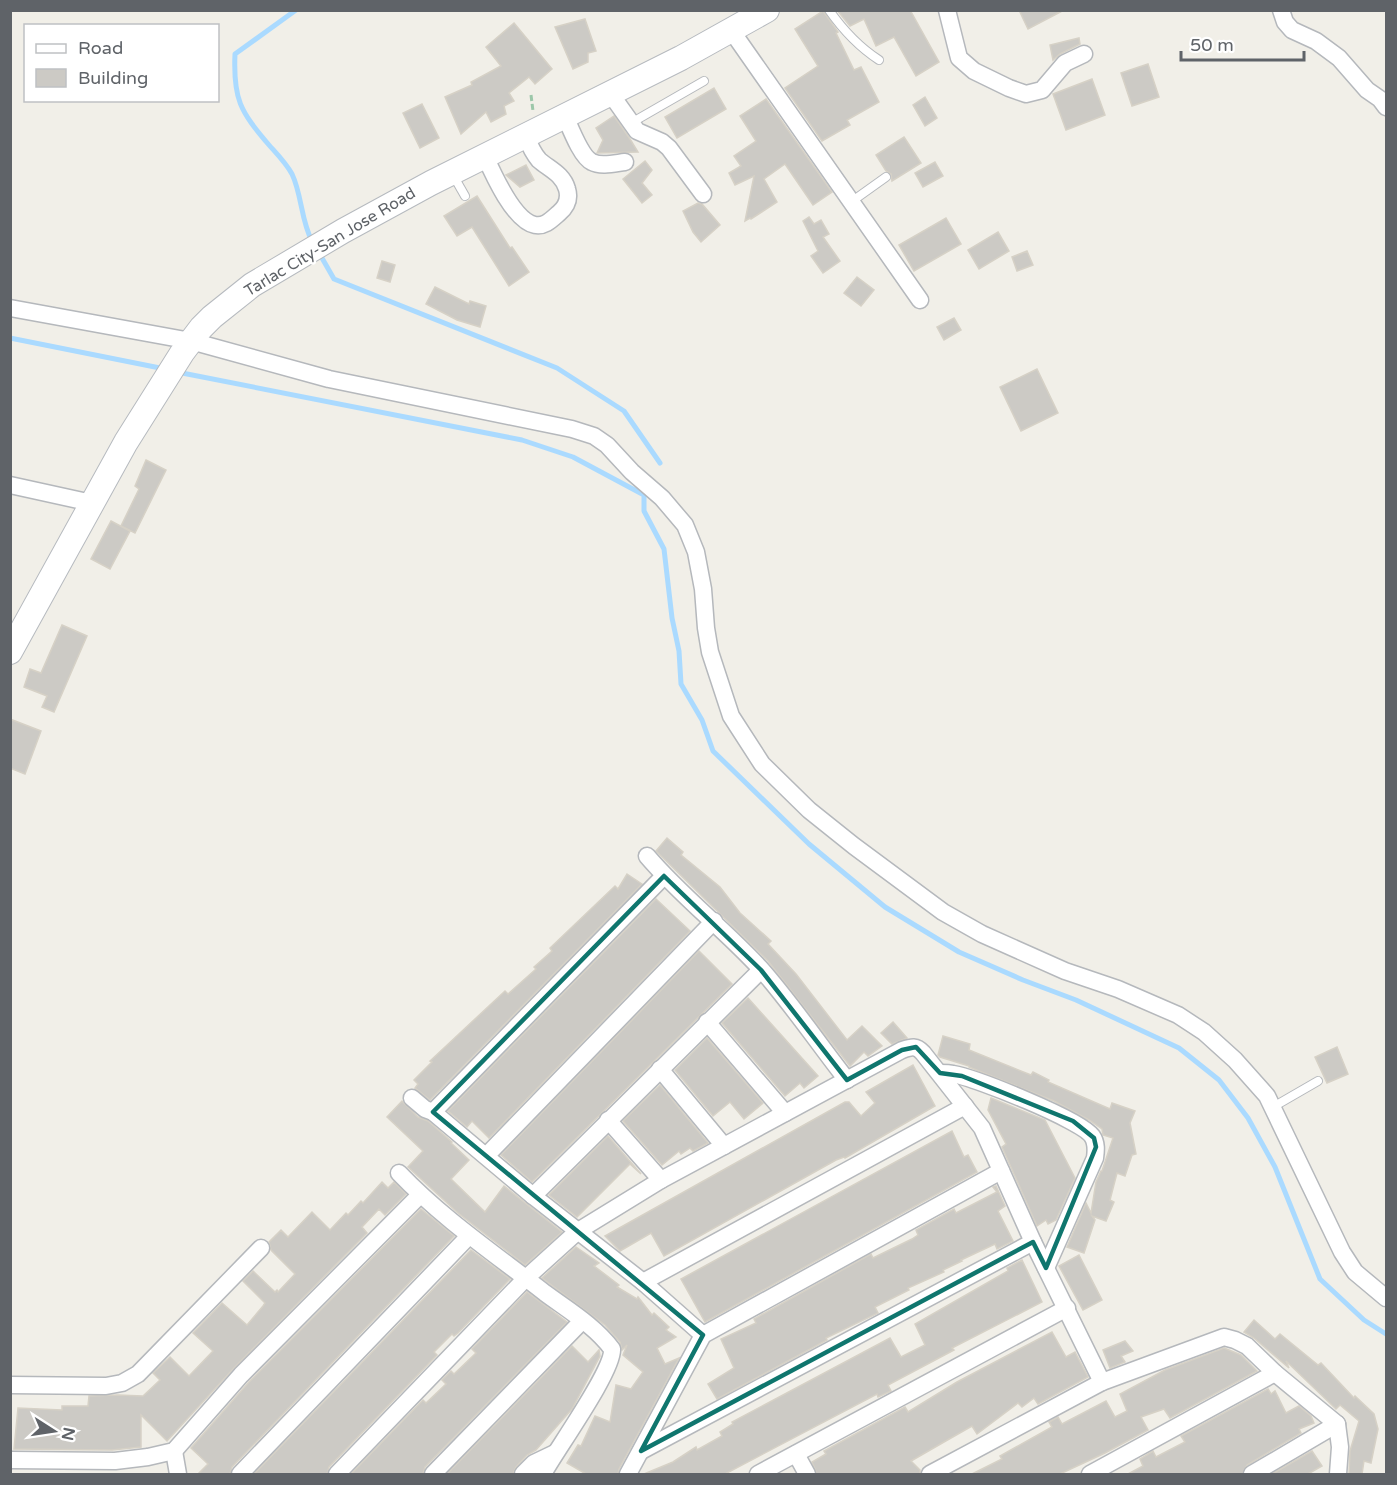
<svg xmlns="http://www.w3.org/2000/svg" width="1397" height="1485" font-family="'Varela Round',sans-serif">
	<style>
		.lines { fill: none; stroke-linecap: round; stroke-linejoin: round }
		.stream { stroke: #aadaff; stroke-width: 5 }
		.building { fill: #cccac5; stroke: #d6d1c6; stroke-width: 1.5 }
		.lane-casing { stroke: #b5b8bc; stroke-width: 10 }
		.street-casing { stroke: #b5b8bc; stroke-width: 19 }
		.secondary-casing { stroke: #b6babf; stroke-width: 26 }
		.path { stroke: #9cc7a9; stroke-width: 3; stroke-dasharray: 6 3; stroke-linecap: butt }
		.lane { stroke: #fff; stroke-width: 8 }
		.street { stroke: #fff; stroke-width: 16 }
		.secondary { stroke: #fff; stroke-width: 24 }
		.marked { fill: none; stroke: #0f766e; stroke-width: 4.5; stroke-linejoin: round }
		.labels { text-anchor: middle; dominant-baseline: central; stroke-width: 5; stroke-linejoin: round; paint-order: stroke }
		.street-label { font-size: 16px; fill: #5f6368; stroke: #fff }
	</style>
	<rect width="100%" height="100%" fill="#f1efe8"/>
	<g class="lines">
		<g class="stream">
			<path d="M296,10L235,54C233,99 240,111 269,145C277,154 286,163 292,174C302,195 301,221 312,241"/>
			<polyline points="318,251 334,279 557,368 624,411 660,463"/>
			<polyline points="10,338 165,369"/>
			<polyline points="177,372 522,440 573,457 644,495 644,511 664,549 672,618 679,651 681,684 702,720 713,751 809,844 885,907 959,952 1023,980 1076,1000 1179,1048 1219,1080 1248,1118 1275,1167 1320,1279 1364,1320 1386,1334"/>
		</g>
	</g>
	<g class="building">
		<polygon points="837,10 910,10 939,62 916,76 894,37 876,46 864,19 850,26"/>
		<polygon points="1019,10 1064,10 1028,29"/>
		<polygon points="823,11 838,32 836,33 854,70 861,67 879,102 847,120 850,125 822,141 785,88 818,66 795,29"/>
		<polygon points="585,19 596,51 588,53 588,62 573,69 555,27"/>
		<polygon points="514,23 552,69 535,84 529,77 509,93 514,101 504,106 506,114 491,122 486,112 461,134 445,97 472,85 471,82 501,66 486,47"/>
		<polygon points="1079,38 1080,44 1060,54 1053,60 1050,45"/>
		<polygon points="1148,64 1159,97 1132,106 1121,73"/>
		<polygon points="1092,79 1105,115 1066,130 1053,94"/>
		<polygon points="714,88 726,109 677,138 665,117"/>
		<polygon points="925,97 937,118 925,126 913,105"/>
		<polygon points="766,99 832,192 813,205 785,164 764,179 777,202 751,219 750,218 745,221 754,176 735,185 729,173 741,166 734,156 756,141 740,116"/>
		<polygon points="422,104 439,138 420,148 403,113"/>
		<polygon points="614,116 630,139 638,152 597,153 603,140 596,128"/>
		<polygon points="904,137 921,163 892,181 891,174 886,171 876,155"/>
		<polygon points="645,161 652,170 642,183 652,195 642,203 623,179"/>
		<polygon points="935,162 943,176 923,187 915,173"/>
		<polygon points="526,165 534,180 520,187 506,175"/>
		<polygon points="477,196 510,248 512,247 529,272 509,286 472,227 457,236 444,216"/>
		<polygon points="698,203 702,204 720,225 701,242 693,232 683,211"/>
		<polygon points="809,217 814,224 821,220 829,234 823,237 840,261 823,273 811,256 818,251 803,221"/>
		<polygon points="946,218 961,244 914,271 899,245"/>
		<polygon points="998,232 1009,251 979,269 968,250"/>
		<polygon points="1027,251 1033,265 1017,271 1012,257"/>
		<polygon points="382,261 395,265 390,282 377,278"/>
		<polygon points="857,277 874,290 861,306 844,293"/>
		<polygon points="435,287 469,304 470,301 486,306 480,327 457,320 426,304"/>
		<polygon points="954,318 961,330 944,340 937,327"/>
		<polygon points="1037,369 1058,413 1021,431 1000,387"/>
		<polygon points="146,460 166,470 135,533 121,526 139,489 135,486"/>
		<polygon points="111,521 130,531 110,569 91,559"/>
		<polygon points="62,625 87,636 54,712 42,707 47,696 24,687 30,669 41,673"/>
		<polygon points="10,719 41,731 25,774 10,768"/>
		<polygon points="667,838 683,852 681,855 720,887 740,913 771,941 768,944 796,974 847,1040 862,1026 882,1046 868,1056 864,1052 850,1066 768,961 656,851"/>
		<polygon points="627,874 642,884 430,1100 415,1088 418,1084 414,1080 432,1062 430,1061 505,991 508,994 536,969 534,967 552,951 550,948 615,886 618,889"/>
		<polygon points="656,899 690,931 489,1138 472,1121 467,1127 448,1111"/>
		<polygon points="699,951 732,984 532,1182 501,1155"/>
		<polygon points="748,998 818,1076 804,1088 800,1083 785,1096 722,1023"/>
		<polygon points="893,1022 907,1038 892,1044 881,1033"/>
		<polygon points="943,1036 970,1044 969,1050 1031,1075 1033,1072 1049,1080 1048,1082 1110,1109 1112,1103 1135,1111 1130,1123 1136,1154 1132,1155 1125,1176 1117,1173 1110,1200 1114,1202 1106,1221 1092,1216 1095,1220 1084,1253 1067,1247 1086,1203 1091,1213 1096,1182 1101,1171 1102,1171 1113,1138 1103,1135 1102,1129 1089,1120 1054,1101 969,1067 969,1066 940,1057 938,1055"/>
		<polygon points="707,1038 763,1103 744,1119 730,1102 713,1116 675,1070"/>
		<polygon points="1337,1047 1348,1074 1327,1083 1315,1057"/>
		<polygon points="913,1065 935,1106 845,1158 844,1157 836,1160 664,1256 651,1233 620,1251 605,1236 845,1102 849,1102 861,1116 875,1103 866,1092"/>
		<polygon points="660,1085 708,1143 693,1151 690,1148 681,1154 679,1151 662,1165 623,1121"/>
		<polygon points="991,1098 1045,1120 1075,1178 1056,1220 1048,1224 1046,1220 1037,1226 1002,1147 1006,1144 988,1110"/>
		<polygon points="402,1101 418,1117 428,1121 452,1142 451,1143 469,1160 451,1179 485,1212 504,1186 562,1232 525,1265 458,1213 408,1167 423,1151 387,1117"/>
		<polygon points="952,1131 964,1157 968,1155 977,1172 705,1322 681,1279"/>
		<polygon points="608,1136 641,1174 630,1164 577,1217 549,1195"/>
		<polygon points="382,1182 388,1188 394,1182 406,1194 385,1215 379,1209 362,1227 367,1233 234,1368 167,1441 141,1415 141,1447 112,1450 14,1449 18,1408 62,1410 62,1406 88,1406 89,1396 118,1395 143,1396 160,1380 153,1373 170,1357 189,1376 213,1351 193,1333 222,1303 247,1325 263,1306 265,1303 243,1281 253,1271 275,1292 277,1290 278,1292 295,1274 271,1250 269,1242 281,1230 288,1237 312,1212 330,1230 346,1213 348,1215 361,1201 363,1203"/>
		<polygon points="996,1186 1005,1206 998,1211 1013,1241 997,1249 995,1244 961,1260 962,1261 943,1270 944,1272 908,1288 909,1290 875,1307 878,1313 826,1338 827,1340 717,1399 708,1384 734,1368 721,1339 756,1323 754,1319 871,1254 873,1258 912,1239 918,1235 916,1230 954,1209 956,1213 997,1192 993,1187"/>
		<polygon points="421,1209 454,1236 232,1467 230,1474 198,1474 208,1464 191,1448 249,1382"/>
		<polygon points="576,1247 599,1263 594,1266 619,1285 617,1287 637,1299 638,1297 652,1315 654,1313 669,1327 666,1330 676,1337 657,1348 665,1364 679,1358 619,1469 618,1474 586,1474 567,1463 578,1445 581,1446 595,1416 610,1422 616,1385 631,1389 643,1372 623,1355 627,1345 622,1350 620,1342 605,1325 542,1278"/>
		<polygon points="471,1250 510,1279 458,1333 454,1336 452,1334 434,1352 437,1355 329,1467 327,1474 254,1474"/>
		<polygon points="1079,1255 1102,1300 1083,1310 1059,1266"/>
		<polygon points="1022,1260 1042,1302 952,1348 954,1350 888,1385 891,1391 878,1397 877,1394 725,1474 644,1474 673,1462 696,1447 697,1450 722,1436 720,1432 733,1424 732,1422 890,1338 901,1357 925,1345 915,1324 1008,1271 1007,1268"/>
		<polygon points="527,1292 567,1322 425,1467 423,1474 351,1474 423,1400 426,1403 446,1384 442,1380 451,1371 454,1374 476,1353 472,1349"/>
		<polygon points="1254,1320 1275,1339 1280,1334 1318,1365 1321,1363 1354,1398 1355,1396 1374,1414 1378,1429 1371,1463 1364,1461 1362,1474 1349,1474 1350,1451 1359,1421 1340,1405 1336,1409 1286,1361 1289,1368 1254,1338 1244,1332"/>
		<polygon points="1052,1332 1066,1357 1075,1352 1088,1377 1038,1404 1034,1398 1022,1407 1018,1403 977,1434 972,1426 944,1442 911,1461 920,1470 920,1474 817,1474 812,1462 826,1454 824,1451 905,1407 908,1412 957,1382"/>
		<polygon points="1125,1341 1133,1351 1121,1356 1125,1362 1110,1368 1103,1350"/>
		<polygon points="572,1346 588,1362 599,1350 600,1356 572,1409 536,1450 527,1455 516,1467 513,1474 447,1474"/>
		<polygon points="1224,1348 1241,1355 1257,1371 1170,1418 1164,1409 1141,1417 1148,1430 1105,1453 1060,1474 972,1474 1002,1459 1000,1456 1052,1427 1049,1422 1058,1417 1062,1424 1106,1401 1115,1417 1127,1411 1120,1394 1165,1370"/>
		<polygon points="1268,1389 1271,1394 1275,1391 1286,1413 1299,1406 1311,1416 1314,1423 1299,1429 1301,1433 1247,1465 1242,1474 1128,1474 1143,1466 1140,1459 1153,1451 1156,1457 1185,1442 1181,1436"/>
		<polygon points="1312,1451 1322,1466 1308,1474 1272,1474"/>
	</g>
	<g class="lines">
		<g class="lane-casing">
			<g id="lane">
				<path d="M829,10C843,30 859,47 879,60"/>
				<polyline points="631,123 704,81"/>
				<polyline points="453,175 465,196"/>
				<polyline points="851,202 886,177"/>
				<polyline points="1273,1107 1318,1081"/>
			</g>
		</g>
		<g class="street-casing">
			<g id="street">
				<polyline points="947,10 959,58 974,71 1009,88 1026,94 1042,90 1065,63 1084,54"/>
				<polyline points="1281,10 1285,22 1292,30 1316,41 1339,58 1367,90 1380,99 1386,107"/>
				<polyline points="731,30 920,300"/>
				<polyline points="610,93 637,131 662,142 669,148 703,194"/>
				<path d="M565,116C570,127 581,157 592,162C601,167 616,163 625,162"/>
				<path d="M485,156C493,174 514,221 535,225C545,227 552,219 559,213C566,207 570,199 567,189C563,174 549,169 539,160C533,153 529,144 526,136"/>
				<polyline points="10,308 191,341 329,379 572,429 594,436 607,445 632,472 662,498 685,525 696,552 703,589 706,628 710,652 731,716 762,764 809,810 854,846 943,912 982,934 1065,971 1118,989 1178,1015 1204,1032 1235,1060 1267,1096 1342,1252 1355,1272 1386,1298"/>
				<polyline points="10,485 92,503"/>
				<path d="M647,856C681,896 724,929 760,968C791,1003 818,1043 847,1080"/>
				<polyline points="707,1022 785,1113"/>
				<polyline points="660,1069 724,1146"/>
				<path d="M940,1073C944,1073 949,1073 953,1074C976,1078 1081,1120 1092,1136C1097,1143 1096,1151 1095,1158L1046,1268"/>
				<polyline points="412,1098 425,1109 433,1112 533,1196 643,1282 703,1335"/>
				<polyline points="433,1112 664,876"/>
				<polyline points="608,1120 661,1180"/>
				<polyline points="486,1156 714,921"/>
				<path d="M399,1173C443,1219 495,1254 545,1293C568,1310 595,1326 612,1349C614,1370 556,1450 543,1474"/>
				<polyline points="533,1196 761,970"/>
				<polyline points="643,1282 965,1106"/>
				<polyline points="10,1385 106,1386 122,1383 138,1374 261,1248"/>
				<polyline points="174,1451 178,1474"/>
				<polyline points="641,1451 1033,1242"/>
				<polyline points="796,1454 807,1474"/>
				<polyline points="10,1460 115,1461 148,1457 174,1451 241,1375 420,1195"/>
				<polyline points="240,1474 469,1236"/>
				<path d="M337,1474L526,1278L578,1231L661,1180L902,1050C911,1047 916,1045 923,1053L982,1128L1033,1242L1102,1382"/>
				<polyline points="433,1474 582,1321"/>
				<polyline points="523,1474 534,1463 555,1453"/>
				<polyline points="628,1474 703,1335 1001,1171"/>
				<polyline points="758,1474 1067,1308"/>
				<polyline points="930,1474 1102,1382 1224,1337 1235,1340 1247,1346 1275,1373 1337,1424 1340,1447 1338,1474"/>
				<polyline points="1090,1474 1275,1373"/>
				<polyline points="1252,1474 1337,1424"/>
			</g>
		</g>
		<g class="secondary-casing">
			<polyline id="secondary" points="10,652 126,442 182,353 201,328 212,317 252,285 343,231 431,183 681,58 767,10"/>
		</g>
		<polyline class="path" points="531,95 533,111"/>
		<use href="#lane" class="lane"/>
		<use href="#street" class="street"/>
		<use href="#secondary" class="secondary"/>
	</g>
	<path class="marked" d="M664,876L761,970L847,1080L902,1050L916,1047L940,1073L962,1076L1073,1121L1094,1138L1096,1147L1046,1268L1033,1242L641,1451L703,1335L433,1112Z"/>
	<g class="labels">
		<g class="street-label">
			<text transform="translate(330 242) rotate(-31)">Tarlac City-San Jose Road</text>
		</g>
	</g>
	<rect width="1397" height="1485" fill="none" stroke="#5f6368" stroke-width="24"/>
	<rect x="24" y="24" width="195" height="78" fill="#ffffff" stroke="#bfc1c3" stroke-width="1.5"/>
	<rect x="36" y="44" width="30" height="9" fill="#ffffff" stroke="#bfc1c3" stroke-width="1.5"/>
	<text x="78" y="54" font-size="18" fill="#5f6368">Road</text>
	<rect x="36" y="69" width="30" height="18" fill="#cccac5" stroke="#bfc1c3" stroke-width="1.5"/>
	<text x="78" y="84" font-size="18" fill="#5f6368">Building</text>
	<g transform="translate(54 1431) rotate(102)" stroke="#ffffff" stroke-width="4.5" paint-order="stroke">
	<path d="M0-4.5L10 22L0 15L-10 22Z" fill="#5f6368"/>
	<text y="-9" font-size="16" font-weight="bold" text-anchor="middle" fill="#5f6368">N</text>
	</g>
	<path d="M1181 51v9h123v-9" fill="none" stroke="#5f6368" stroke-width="3"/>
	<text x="1190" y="51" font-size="18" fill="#5f6368" stroke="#ffffff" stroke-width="4.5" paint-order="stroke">50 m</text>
</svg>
